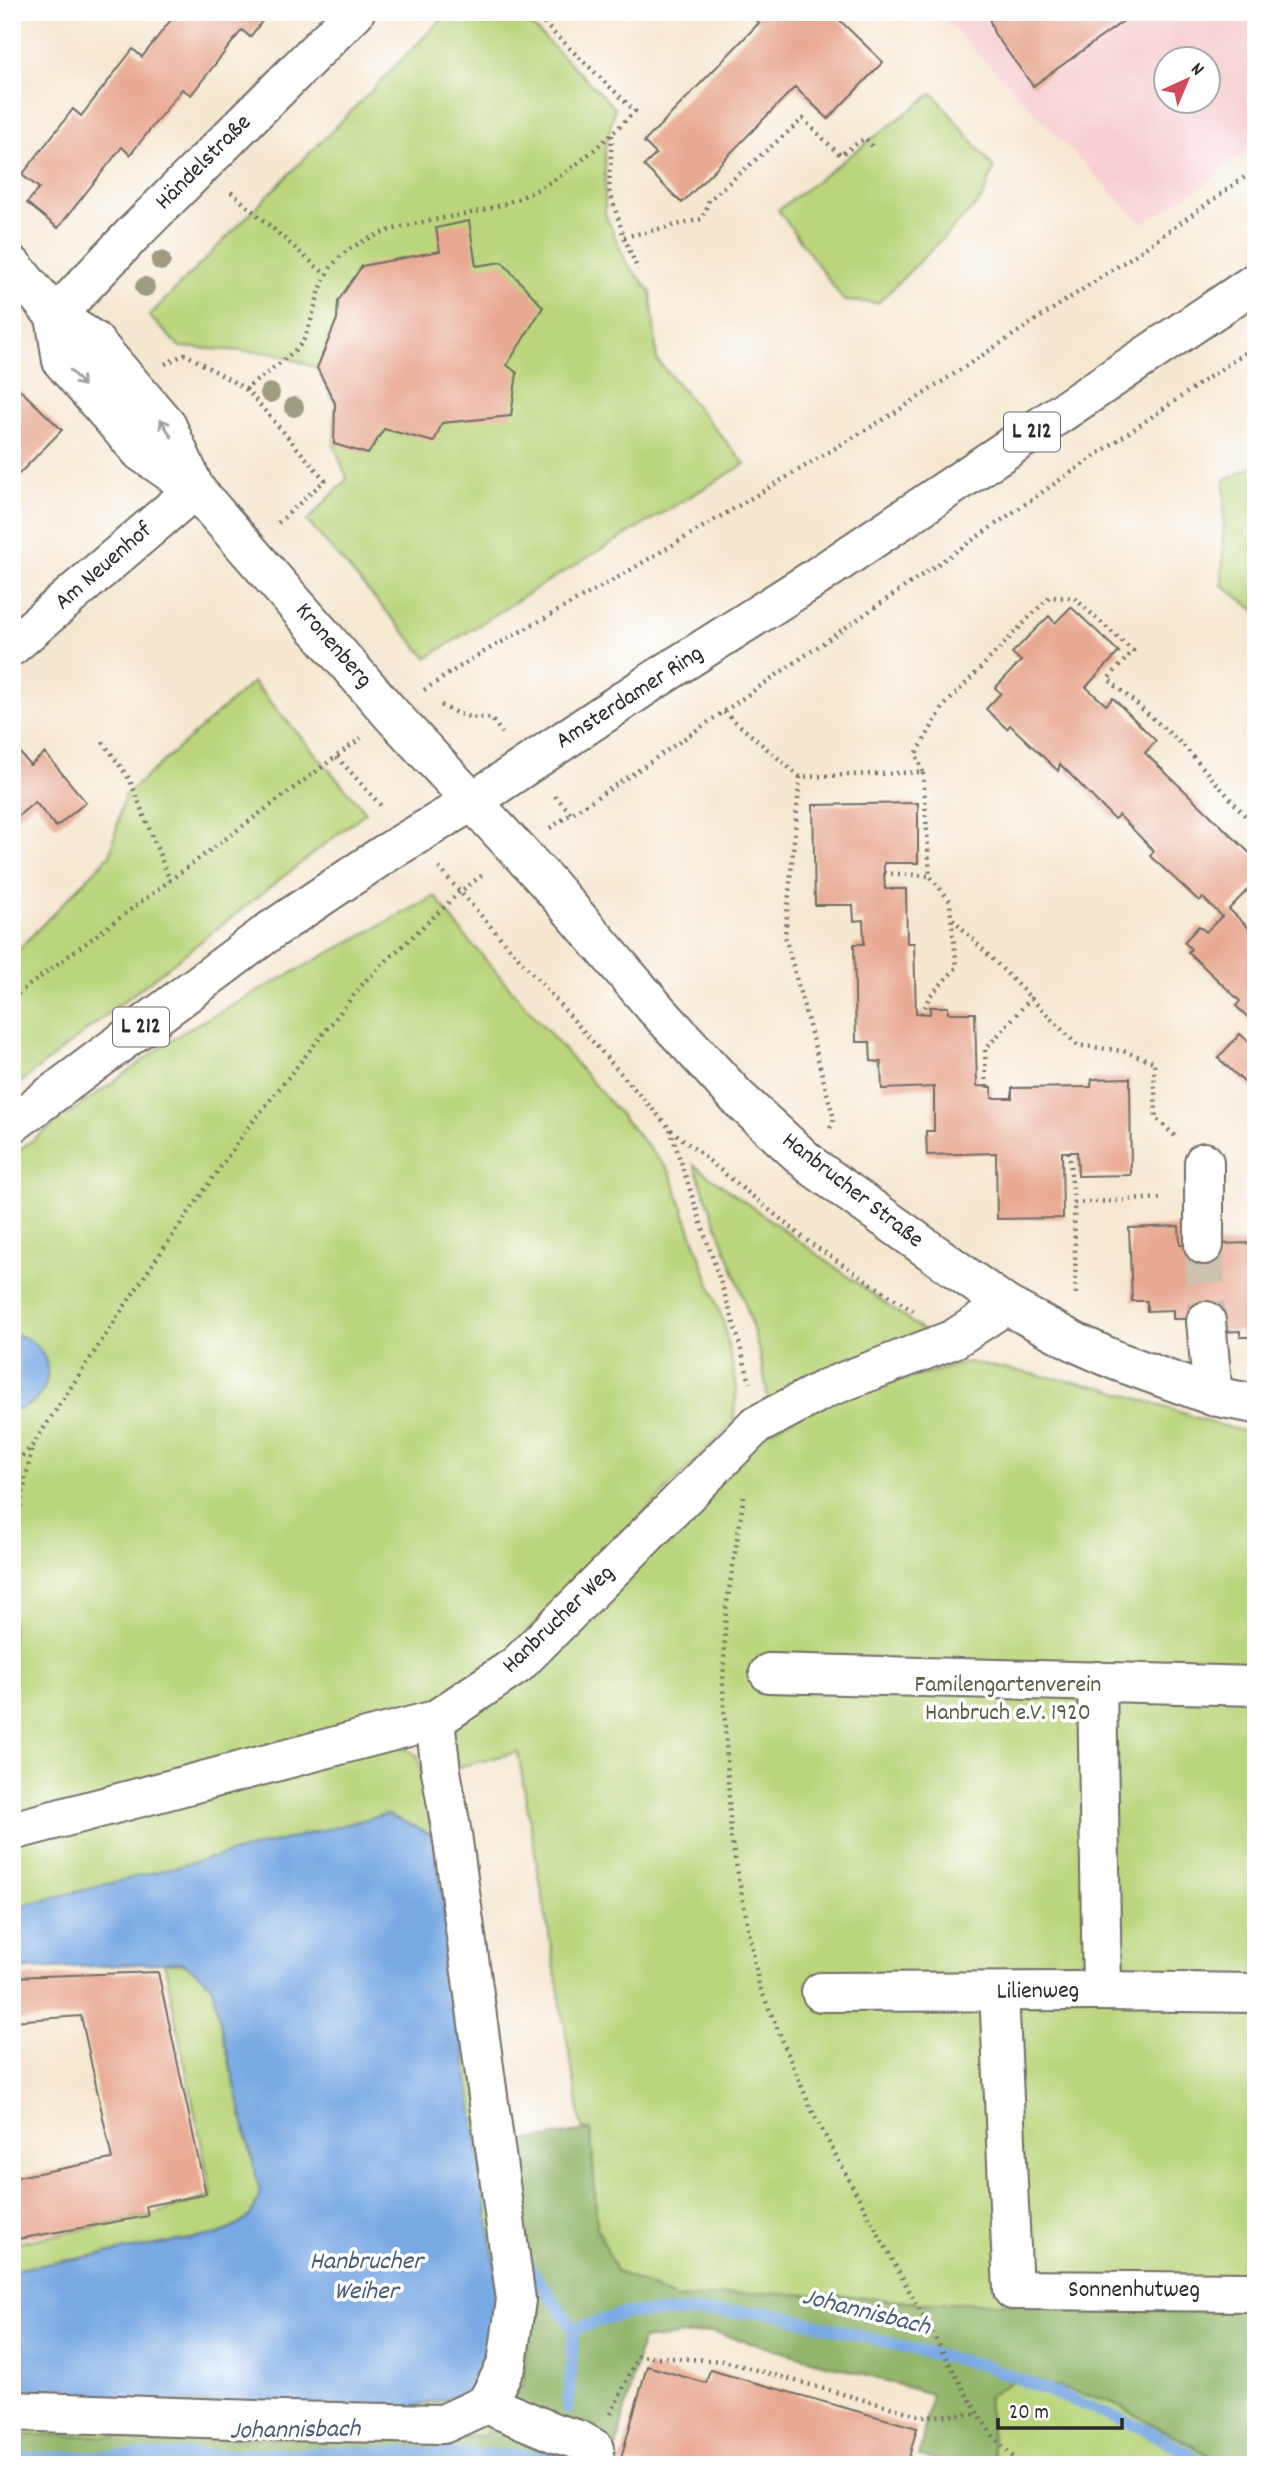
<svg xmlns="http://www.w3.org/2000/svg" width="1268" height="2477" font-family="Dekko,sans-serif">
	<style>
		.built { fill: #f7cfd2; fill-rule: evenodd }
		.green { fill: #bad57b; stroke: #728053; stroke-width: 2 }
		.forest { fill: #93b66b; stroke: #5f704b; stroke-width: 2 }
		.water { fill: #78a9e3; stroke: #526a87; stroke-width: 2 }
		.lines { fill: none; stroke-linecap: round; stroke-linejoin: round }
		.stream { stroke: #78a9e3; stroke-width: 12 }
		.building { fill: #e8a992 }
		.minor-tunnel { stroke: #cdc1af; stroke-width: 38; stroke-dasharray: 38 19; stroke-linecap: butt }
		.minor-casing { stroke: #726d65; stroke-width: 42 }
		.major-casing { stroke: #726d65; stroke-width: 42 }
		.path { stroke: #726d65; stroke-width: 4.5; stroke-dasharray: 2 5; stroke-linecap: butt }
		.minor { stroke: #fff; stroke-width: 38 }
		.major { stroke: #fff; stroke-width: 38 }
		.tree { fill: #9e9c82 }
		.oneway { stroke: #a0a0a0 }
		.labels { text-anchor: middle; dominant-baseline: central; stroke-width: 7; stroke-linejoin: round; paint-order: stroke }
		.shield { fill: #fff; stroke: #6b6b6b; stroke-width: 2 }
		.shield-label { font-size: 23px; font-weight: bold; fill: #2b2b2b }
		.street-label { font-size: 24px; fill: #2b2b2b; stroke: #fff }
		.park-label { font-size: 24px; fill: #565e43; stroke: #fff }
		.water-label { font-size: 26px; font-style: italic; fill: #4a5d75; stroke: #fff }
	</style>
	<rect width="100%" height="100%" fill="#fff"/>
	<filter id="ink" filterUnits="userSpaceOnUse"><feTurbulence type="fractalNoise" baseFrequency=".0143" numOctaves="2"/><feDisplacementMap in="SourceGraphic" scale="14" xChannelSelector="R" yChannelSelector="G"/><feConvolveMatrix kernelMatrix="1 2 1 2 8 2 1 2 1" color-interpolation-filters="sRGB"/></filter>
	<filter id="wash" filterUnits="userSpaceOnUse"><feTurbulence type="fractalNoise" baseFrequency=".00686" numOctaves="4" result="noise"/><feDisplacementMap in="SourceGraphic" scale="28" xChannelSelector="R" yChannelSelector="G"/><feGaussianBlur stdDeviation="1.57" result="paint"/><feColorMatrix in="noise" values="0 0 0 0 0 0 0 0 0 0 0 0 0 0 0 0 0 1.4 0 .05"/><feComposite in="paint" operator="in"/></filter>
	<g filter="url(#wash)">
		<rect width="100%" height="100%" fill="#f5e7d0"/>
		<path class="built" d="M938,12H1256V143L1203,186L1142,224ZM1166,60H1208V102H1166Z"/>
		<g class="green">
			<polygon points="449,12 518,12 615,108 605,148 605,214 626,262 651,292 657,360 745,464 540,586 427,658 307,521 347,479 334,444 335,403 317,368 275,353 180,347 149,316"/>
			<polygon points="933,93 994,168 982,199 878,303 844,301 778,210"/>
			<polygon points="1256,465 1256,611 1222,585 1225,480"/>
			<polygon points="253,682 366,812 12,1089 12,956 110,855 124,796"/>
			<polygon points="435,896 466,937 670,1172 723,1321 737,1387 733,1423 508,1651 427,1710 12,1824 12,1155 184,1031"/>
			<path d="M694,1165L926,1333L768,1401C758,1320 722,1242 694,1165Z"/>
			<polygon points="969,1362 1106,1388 1215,1424 1256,1434 1256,2304 919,2303 844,2296 752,2293 677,2299 616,2272 597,2227 591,2131 582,2128 518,1752 446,1770 441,1728 763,1434 830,1399"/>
			<polygon points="394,1742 418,1756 488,2147 531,2293 523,2384 485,2435 451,2440 12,2435 12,2397 401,2410 463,2394 387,1814 12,1908 12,1837"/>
			<path d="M164,1962C187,1962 199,1969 212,1987L260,2192C254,2219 244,2223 219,2234L12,2270V2244L148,2216L212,2196Z"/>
			<polygon points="1018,2377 1110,2401 1227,2465 998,2465 993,2450 987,2397"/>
		</g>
		<polygon class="forest" points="591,2130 597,2227 616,2271 677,2299 752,2293 844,2296 919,2303 1256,2304 1256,2465 1227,2465 1110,2401 1018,2377 987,2398 993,2450 998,2465 965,2465 919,2457 931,2394 713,2332 642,2340 612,2465 12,2465 12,2435 451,2440 485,2435 523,2384 531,2293 508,2144"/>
		<g class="water">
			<path d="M12,1334C59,1341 59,1403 12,1411Z"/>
			<path d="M387,1814L433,1835L502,2316L486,2370L463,2394L401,2410L12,2397V2270L219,2234C244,2223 254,2219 260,2192L212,1987L205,1978L182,1962L12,1970V1908Z"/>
		</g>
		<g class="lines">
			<g class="stream">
				<polyline points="526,2263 574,2329"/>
				<polyline points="568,2409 574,2329 626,2313 768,2312 932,2354 986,2366 1145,2429 1208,2465"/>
				<polyline points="12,2458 383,2452 566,2457 570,2445"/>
			</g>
		</g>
		<g id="blocks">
			<g class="building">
				<polygon points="177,12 269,12 250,37 242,30 191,95 182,89 130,155 122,147 58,228 27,203 39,188 22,175 73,109 81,116 133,49 142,57"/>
				<polygon points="748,12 808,12 811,16 815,12 831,12 883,62 828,119 795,87 682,203 644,166 656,154 644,142 759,23"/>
				<polygon points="987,12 1136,12 1033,86 994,33"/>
				<polygon points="469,221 476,266 502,262 543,307 507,365 517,373 511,416 442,423 434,442 384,429 368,454 334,444 335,403 317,368 337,319 338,301 362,266 440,251 436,228"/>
				<polygon points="12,382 62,430 12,481"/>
				<polygon points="1071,607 1119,652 1086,687 1106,705 1113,698 1156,741 1145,753 1256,859 1256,881 1229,909 1256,935 1256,1025 1236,1006 1240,1001 1188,952 1191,949 1184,942 1199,926 1206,932 1222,916 1203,898 1199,901 1150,856 1154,851 1119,815 1114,819 1060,764 1058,771 1010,725 1007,729 986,709 1001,693 995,688 1021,661 1012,653 1049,616 1055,623"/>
				<polygon points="12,743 30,765 45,753 86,802 56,827 35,802 12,821"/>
				<polygon points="918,803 918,863 884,863 884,873 885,889 906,889 907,943 914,943 916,1013 930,1014 930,1007 948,1007 948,1013 975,1013 977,1086 992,1087 992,1098 1012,1098 1012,1088 1091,1087 1092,1079 1130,1078 1131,1175 1078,1176 1077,1152 1062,1152 1063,1218 997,1219 996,1153 927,1155 926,1131 934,1131 934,1087 882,1089 881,1062 871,1061 870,1042 856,1042 854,944 864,944 863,920 854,921 853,905 815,905 813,805"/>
				<polygon points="1240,1034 1256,1048 1256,1093 1218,1058"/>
				<polygon points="1179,1226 1180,1245 1252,1243 1253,1262 1256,1262 1256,1337 1240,1337 1240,1331 1219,1332 1191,1319 1173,1319 1173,1310 1147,1311 1147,1301 1132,1301 1129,1228"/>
				<polygon points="158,1972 206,2194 146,2206 148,2216 12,2240 12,2178 112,2159 81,2016 12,2021 12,1977"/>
				<polygon points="647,2366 706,2383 710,2370 917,2428 908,2461 918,2465 619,2465"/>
			</g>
		</g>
	</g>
	<g filter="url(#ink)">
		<use href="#blocks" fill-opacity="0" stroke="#726d65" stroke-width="2"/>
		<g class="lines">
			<polyline class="minor-tunnel" points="1204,1245 1206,1321"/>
			<g class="minor-casing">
				<g id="minor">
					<polyline points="12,265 55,316 93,340 167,426 195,489"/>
					<polyline points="55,316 62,361 141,452 195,489 392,715 547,882 657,1010 737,1097 812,1166 1006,1305 1077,1343 1117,1361 1213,1396 1256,1404"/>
					<polyline points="55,316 132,235 355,12"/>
					<polyline points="12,646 195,489"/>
					<polyline points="1204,1245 1204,1162"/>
					<polyline points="1206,1321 1213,1396"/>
					<polyline points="769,1673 1256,1686"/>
					<polyline points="1097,1681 1102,1991"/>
					<polyline points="12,1831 435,1720 517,1665 755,1426 827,1388 954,1339 1006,1305"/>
					<polyline points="821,1992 1102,1991 1256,1993"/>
					<polyline points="999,1992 1013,2290 1256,2292"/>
					<polyline points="486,2404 555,2433 579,2440 595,2449"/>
					<polyline points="12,2411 282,2421 443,2424 486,2404 507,2364 516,2300 452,1834 441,1771 435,1720"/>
				</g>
			</g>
			<g class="major-casing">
				<polyline id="major" points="12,1124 270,931 383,855 473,801 650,683 809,582 1256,282"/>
			</g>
			<g class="path">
				<polyline points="612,135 609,190 624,237 638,270"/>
				<polyline points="231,192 325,274"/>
				<polyline points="624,237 702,219 709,200 803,119 840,155 865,138 874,148"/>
				<path d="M165,364L185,354L246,389C258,379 297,352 303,341C319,308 316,271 350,249C391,222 441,221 487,209C547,194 593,154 635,111L532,12"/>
				<polyline points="246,389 325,480 277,524"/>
				<polyline points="424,690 473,658 617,578 896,412 1138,253 1256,169"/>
				<path d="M441,705C458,715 471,719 491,718L502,733"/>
				<polyline points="724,712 800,777"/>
				<polyline points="103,742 130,780 170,881"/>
				<polyline points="337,757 383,808"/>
				<polyline points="923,772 916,754 944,706 1049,597 1074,598 1133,651 1108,679 1183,745 1256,828"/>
				<polyline points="555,796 571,813"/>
				<polyline points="550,828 643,767 1256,345"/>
				<polyline points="439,868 670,1129 810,1243 913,1311"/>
				<polyline points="884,873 930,876"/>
				<polyline points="12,998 361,738"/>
				<polyline points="922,1014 929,997 957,967 951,917"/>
				<polyline points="986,1087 985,1050 1032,997"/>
				<polyline points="830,1128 834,1119 785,936 800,777 923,772 930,876 950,901 951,917 1077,1045 1123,1051 1154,1062 1156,1118 1175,1136"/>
				<polyline points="670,1129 733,1320 750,1383"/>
				<polyline points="1069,1152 1074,1203 1076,1297"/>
				<polyline points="1074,1203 1163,1198"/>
				<polyline points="12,1466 32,1446 150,1268 247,1129 366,980 461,891 485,873"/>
				<polyline points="744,1496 726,1609 723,1686 731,1837 759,1985 812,2111 932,2333 978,2414 994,2437 1021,2465"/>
				<polyline points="12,1548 32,1447"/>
				<polyline points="611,2414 638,2356 724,2361 922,2416 978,2414"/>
			</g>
			<use href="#minor" class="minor"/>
			<use href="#major" class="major"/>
		</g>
		<g class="tree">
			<circle cx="161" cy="261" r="10"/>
			<circle cx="145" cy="287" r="10"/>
			<circle cx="270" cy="393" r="10"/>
			<circle cx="294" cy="407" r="10"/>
		</g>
		<defs><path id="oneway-shaft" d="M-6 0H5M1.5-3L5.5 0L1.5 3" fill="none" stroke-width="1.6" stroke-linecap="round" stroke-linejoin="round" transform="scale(1.75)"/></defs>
		<g class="oneway">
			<use href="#oneway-shaft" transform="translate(77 378) rotate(49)"/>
			<use href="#oneway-shaft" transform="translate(166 428) rotate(-122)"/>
		</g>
	</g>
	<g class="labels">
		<g class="shield">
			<rect x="1004" y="412.5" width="56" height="39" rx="5"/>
			<rect x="113" y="1007.5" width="56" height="39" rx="5"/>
		</g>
		<g class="shield-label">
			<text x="1032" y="432">L 212</text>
			<text x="141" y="1027">L 212</text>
		</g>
		<g class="street-label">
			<text transform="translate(204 163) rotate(-45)">Händelstraße</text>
			<text transform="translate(104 567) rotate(-41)">Am Neuenhof</text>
			<text transform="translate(333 646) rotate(49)">Kronenberg</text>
			<text transform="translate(630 698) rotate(-33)">Amsterdamer Ring</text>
			<text transform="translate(852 1191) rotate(38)">Hanbrucher Straße</text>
			<text transform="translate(559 1620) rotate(-44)">Hanbrucher Weg</text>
			<text transform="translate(1038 1992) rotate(-1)">Lilienweg</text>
			<text x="1134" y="2291">Sonnenhutweg</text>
		</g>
		<g class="park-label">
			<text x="1008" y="1686">Familengartenverein<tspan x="1008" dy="28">Hanbruch e.V. 1920</tspan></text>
		</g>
		<g class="water-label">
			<text x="366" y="2262">Hanbrucher<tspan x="366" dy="30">Weiher</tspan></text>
			<text transform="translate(866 2313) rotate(14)">Johannisbach</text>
			<text transform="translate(295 2431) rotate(-1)">Johannisbach</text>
		</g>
	</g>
	<rect width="1268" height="2477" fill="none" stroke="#fff" stroke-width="42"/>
	<g transform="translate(1187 80) rotate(44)"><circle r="33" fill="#ffffff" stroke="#aaaaaa" stroke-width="2"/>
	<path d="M0-5L12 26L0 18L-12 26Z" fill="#d1495b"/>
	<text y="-10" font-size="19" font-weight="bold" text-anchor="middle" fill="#2b2b2b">N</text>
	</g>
	<path d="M998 2418v10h124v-10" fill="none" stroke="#2b2b2b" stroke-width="3.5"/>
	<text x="1009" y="2418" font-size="21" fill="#2b2b2b" stroke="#ffffff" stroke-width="5" paint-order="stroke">20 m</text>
</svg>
